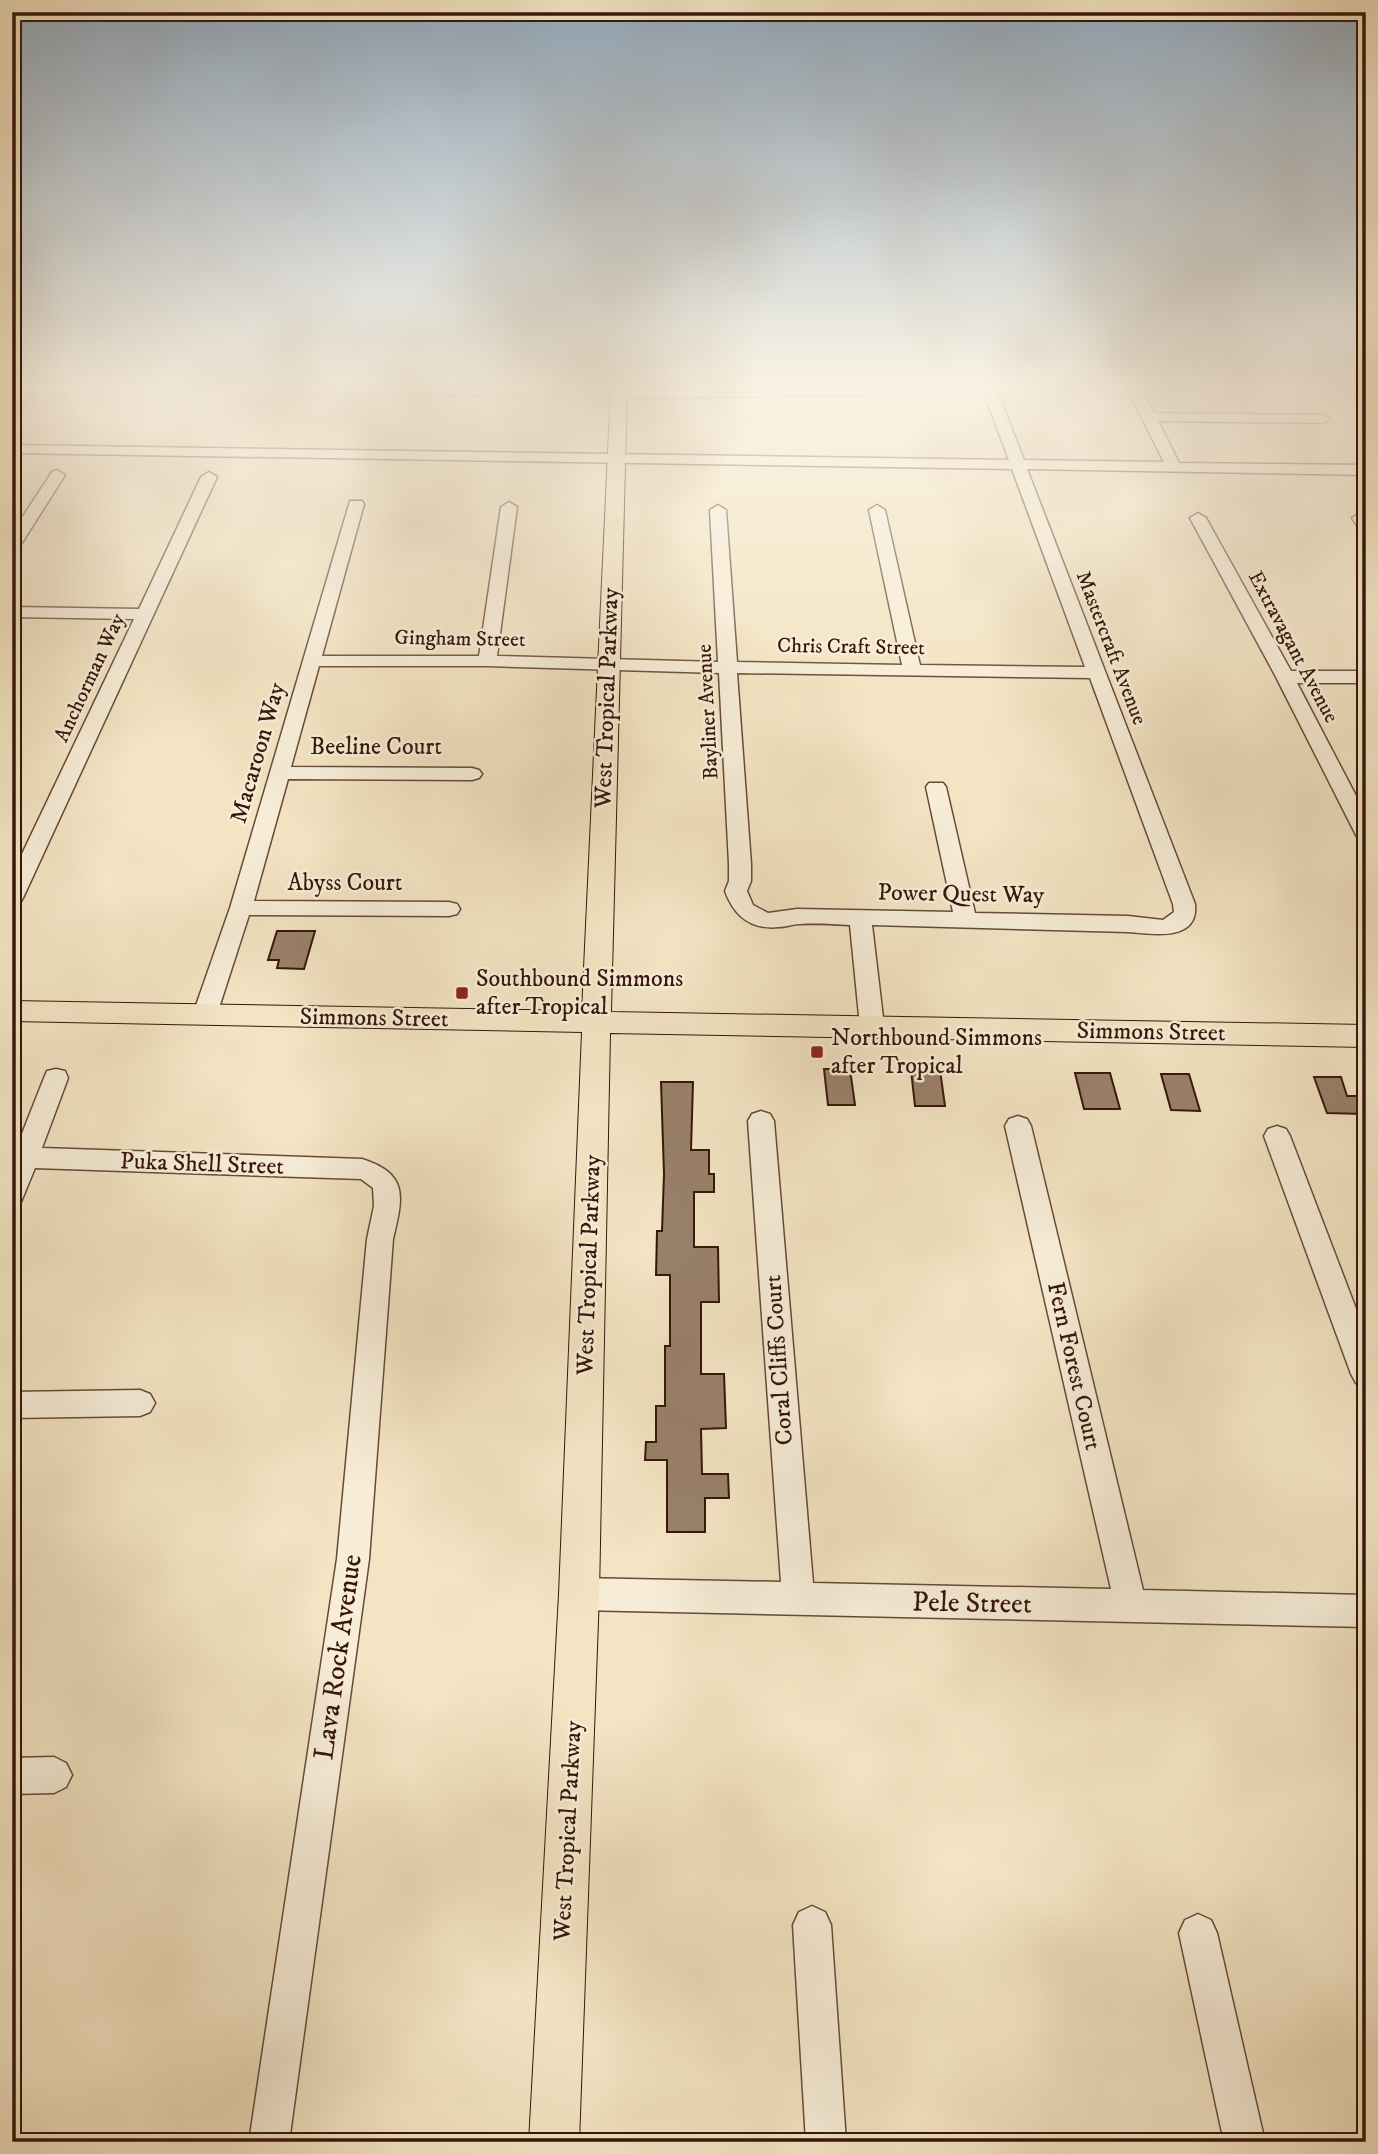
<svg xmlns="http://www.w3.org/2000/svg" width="1378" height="2154" font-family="'IM FELL DW Pica',serif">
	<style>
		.building { fill: #99816a; stroke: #37160a; stroke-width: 2 }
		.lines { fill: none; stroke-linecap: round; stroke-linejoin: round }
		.minor-casing { stroke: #664a38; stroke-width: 3 }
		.major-casing { stroke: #37160a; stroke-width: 2 }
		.minor { fill: #f7edd8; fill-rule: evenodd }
		.major { fill: #f3e4c3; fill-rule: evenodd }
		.poi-dot { fill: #8f2418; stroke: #f7edd8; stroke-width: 2.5 }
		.labels { text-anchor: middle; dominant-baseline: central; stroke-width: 5; stroke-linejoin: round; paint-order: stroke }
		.far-street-label { font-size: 21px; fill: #37160a; stroke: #f7edd8 }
		.street-label { font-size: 24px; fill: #37160a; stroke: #f7edd8 }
		.poi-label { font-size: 24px; fill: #37160a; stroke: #f7edd8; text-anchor: start }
		.near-street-label { font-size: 28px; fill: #37160a; stroke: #f7edd8 }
	</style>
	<rect width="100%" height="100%" fill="#f3e4c3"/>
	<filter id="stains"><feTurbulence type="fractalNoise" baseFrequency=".00286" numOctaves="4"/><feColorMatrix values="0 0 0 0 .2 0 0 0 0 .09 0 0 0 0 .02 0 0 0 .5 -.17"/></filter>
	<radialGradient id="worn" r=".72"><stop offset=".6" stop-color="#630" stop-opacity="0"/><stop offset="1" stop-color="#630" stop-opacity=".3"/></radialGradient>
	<g class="building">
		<polygon points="277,931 315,931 304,969 277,968 279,960 268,960"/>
		<polygon points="824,1069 850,1069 855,1105 828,1105"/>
		<polygon points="911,1070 940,1070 945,1106 915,1106"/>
		<polygon points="1075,1073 1110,1073 1120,1109 1084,1109"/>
		<polygon points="1161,1074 1189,1074 1200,1111 1171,1110"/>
		<polygon points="1314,1077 1341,1077 1347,1096 1357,1096 1363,1114 1327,1113"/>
		<polygon points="661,1082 693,1082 691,1150 709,1150 709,1174 714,1174 714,1192 694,1192 694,1247 718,1247 719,1302 701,1302 701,1374 724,1374 726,1428 701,1429 702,1474 728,1474 729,1498 705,1498 705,1532 667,1532 667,1460 645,1460 646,1442 656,1442 656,1406 665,1406 665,1346 670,1346 670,1275 656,1275 657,1231 662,1231 664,1174"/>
	</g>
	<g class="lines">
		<g class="minor-casing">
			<g id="minor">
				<polygon points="22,388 36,388 17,414 12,415 12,401"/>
				<polygon points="294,388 532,388 525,392 498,396 301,392"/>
				<polygon points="873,388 875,391 868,395 619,398 612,394 619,390"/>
				<path d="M982,388H996L1024,460L1164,462L1127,388H1141L1154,413L1323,415L1330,419L1323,423L1158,421L1179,463L1366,465V475L1027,469L1195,904C1199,942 1152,934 1128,932L872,925L884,1026L880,1032L872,1035L864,1032L860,1026L850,925C833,924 817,923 800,924C793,924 786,927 779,927C751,930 734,916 725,891L729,881V864L719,673L487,666H319L291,767L472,768L479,770L482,774L479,778L472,780L288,779L254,901L449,902L457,904L460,909L457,914L449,916L249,915L217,1014L213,1020L205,1023L197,1020L193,1014L230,908L350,501H362L364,504L322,656H479L501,507L509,502L517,507L497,656L718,662L710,510L718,505L726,510L737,662L902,665L869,510L877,505L885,510L920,665L1085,667L1012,469L12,453V445L1009,460ZM737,673L1090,678L1173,904L1174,912L1163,920L1128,916L975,913L946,787L943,783H929L926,787L953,912L797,909L768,913L753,905L747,891L751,881V864Z"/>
				<polygon points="1348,388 1362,388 1366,392 1366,405 1361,404"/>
				<polygon points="57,470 65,475 18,549 12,551 12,533 52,472"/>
				<polygon points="209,472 217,477 23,898 20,903 12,905 12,875 134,619 12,617 12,607 139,609 201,477"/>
				<polygon points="1198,513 1206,518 1291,671 1366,671 1366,683 1297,683 1366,815 1366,842 1359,840 1356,835 1276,677 1190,518"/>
				<polygon points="1360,513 1366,515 1366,532 1360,530 1352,518"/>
				<path d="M56,1069L65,1071L68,1078L42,1148L362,1159C409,1174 403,1197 393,1239L369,1559L289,2142H249L337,1559L367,1239L374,1206L373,1188L361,1179L35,1168L21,1202L12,1205V1159L44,1078L47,1071Z"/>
				<polygon points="761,1111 770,1114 774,1121 813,1583 1111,1589 1005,1126 1009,1119 1018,1116 1027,1119 1031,1126 1143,1590 1366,1595 1366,1627 579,1610 568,1605 563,1594 568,1583 579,1578 781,1582 748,1121 752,1114"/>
				<polygon points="1277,1126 1286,1129 1290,1136 1366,1335 1366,1387 1356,1383 1351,1374 1264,1136 1268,1129"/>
				<polygon points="140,1390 150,1394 155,1403 150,1412 140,1416 12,1418 12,1392"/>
				<polygon points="54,1757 66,1763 72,1775 66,1787 54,1793 12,1794 12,1758"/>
				<polygon points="812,1906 825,1912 831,1925 846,2142 806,2142 793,1925 799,1912"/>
				<polygon points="1198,1914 1211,1920 1217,1933 1265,2142 1224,2142 1179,1933 1185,1920"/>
			</g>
		</g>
		<g class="major-casing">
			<polygon id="major" points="611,388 627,388 611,1012 1366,1025 1366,1047 610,1033 599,1594 579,2142 529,2142 559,1594 582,1032 12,1021 12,1001 582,1011"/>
		</g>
		<use href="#minor" class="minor"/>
		<use href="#major" class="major"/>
	</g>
	<linearGradient id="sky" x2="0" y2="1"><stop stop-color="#93abc0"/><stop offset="0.56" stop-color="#faf3e4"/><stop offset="1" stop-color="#faf3e4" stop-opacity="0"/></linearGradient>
	<rect width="1378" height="689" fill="url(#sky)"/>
	<g class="poi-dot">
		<rect x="455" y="986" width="14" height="14" rx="3.5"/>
		<rect x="810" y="1045" width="14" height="14" rx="3.5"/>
	</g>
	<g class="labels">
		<g class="far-street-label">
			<text transform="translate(460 639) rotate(1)">Gingham Street</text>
			<text transform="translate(851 647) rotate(1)">Chris Craft Street</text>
			<text transform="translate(1293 647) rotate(62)">Extravagant Avenue</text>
			<text transform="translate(1111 648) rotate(69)">Mastercraft Avenue</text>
			<text transform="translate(90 678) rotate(-65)">Anchorman Way</text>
			<text transform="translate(708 712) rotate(-93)">Bayliner Avenue</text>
		</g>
		<g class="street-label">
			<text transform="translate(607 698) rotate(-88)">West Tropical Parkway</text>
			<text x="376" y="747">Beeline Court</text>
			<text transform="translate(258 753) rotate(-74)">Macaroon Way</text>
			<text x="345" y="883">Abyss Court</text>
			<text transform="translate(961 894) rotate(1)">Power Quest Way</text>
			<text transform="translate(374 1018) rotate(1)">Simmons Street</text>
			<text transform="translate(1151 1032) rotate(1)">Simmons Street</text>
			<text transform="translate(202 1164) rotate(2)">Puka Shell Street</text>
			<text transform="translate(589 1265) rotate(-88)">West Tropical Parkway</text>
			<text transform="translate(779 1360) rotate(-94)">Coral Cliffs Court</text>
			<text transform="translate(1074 1366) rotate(77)">Fern Forest Court</text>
			<text transform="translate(568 1831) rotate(-87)">West Tropical Parkway</text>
		</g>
		<g class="poi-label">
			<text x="476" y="979">Southbound Simmons<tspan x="476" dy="28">after Tropical</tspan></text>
			<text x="831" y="1038">Northbound Simmons<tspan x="831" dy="28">after Tropical</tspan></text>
		</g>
		<g class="near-street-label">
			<text transform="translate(972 1603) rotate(1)">Pele Street</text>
			<text transform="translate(338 1657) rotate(-82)">Lava Rock Avenue</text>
		</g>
	</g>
	<rect width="1378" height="2154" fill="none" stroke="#f3e4c3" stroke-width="42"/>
	<rect x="14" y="14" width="1350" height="2126" fill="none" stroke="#37160a" stroke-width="3.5"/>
	<rect x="21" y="21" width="1336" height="2112" fill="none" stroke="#37160a" stroke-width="2"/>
	<rect width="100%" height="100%" filter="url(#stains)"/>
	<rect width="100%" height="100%" fill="url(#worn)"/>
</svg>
